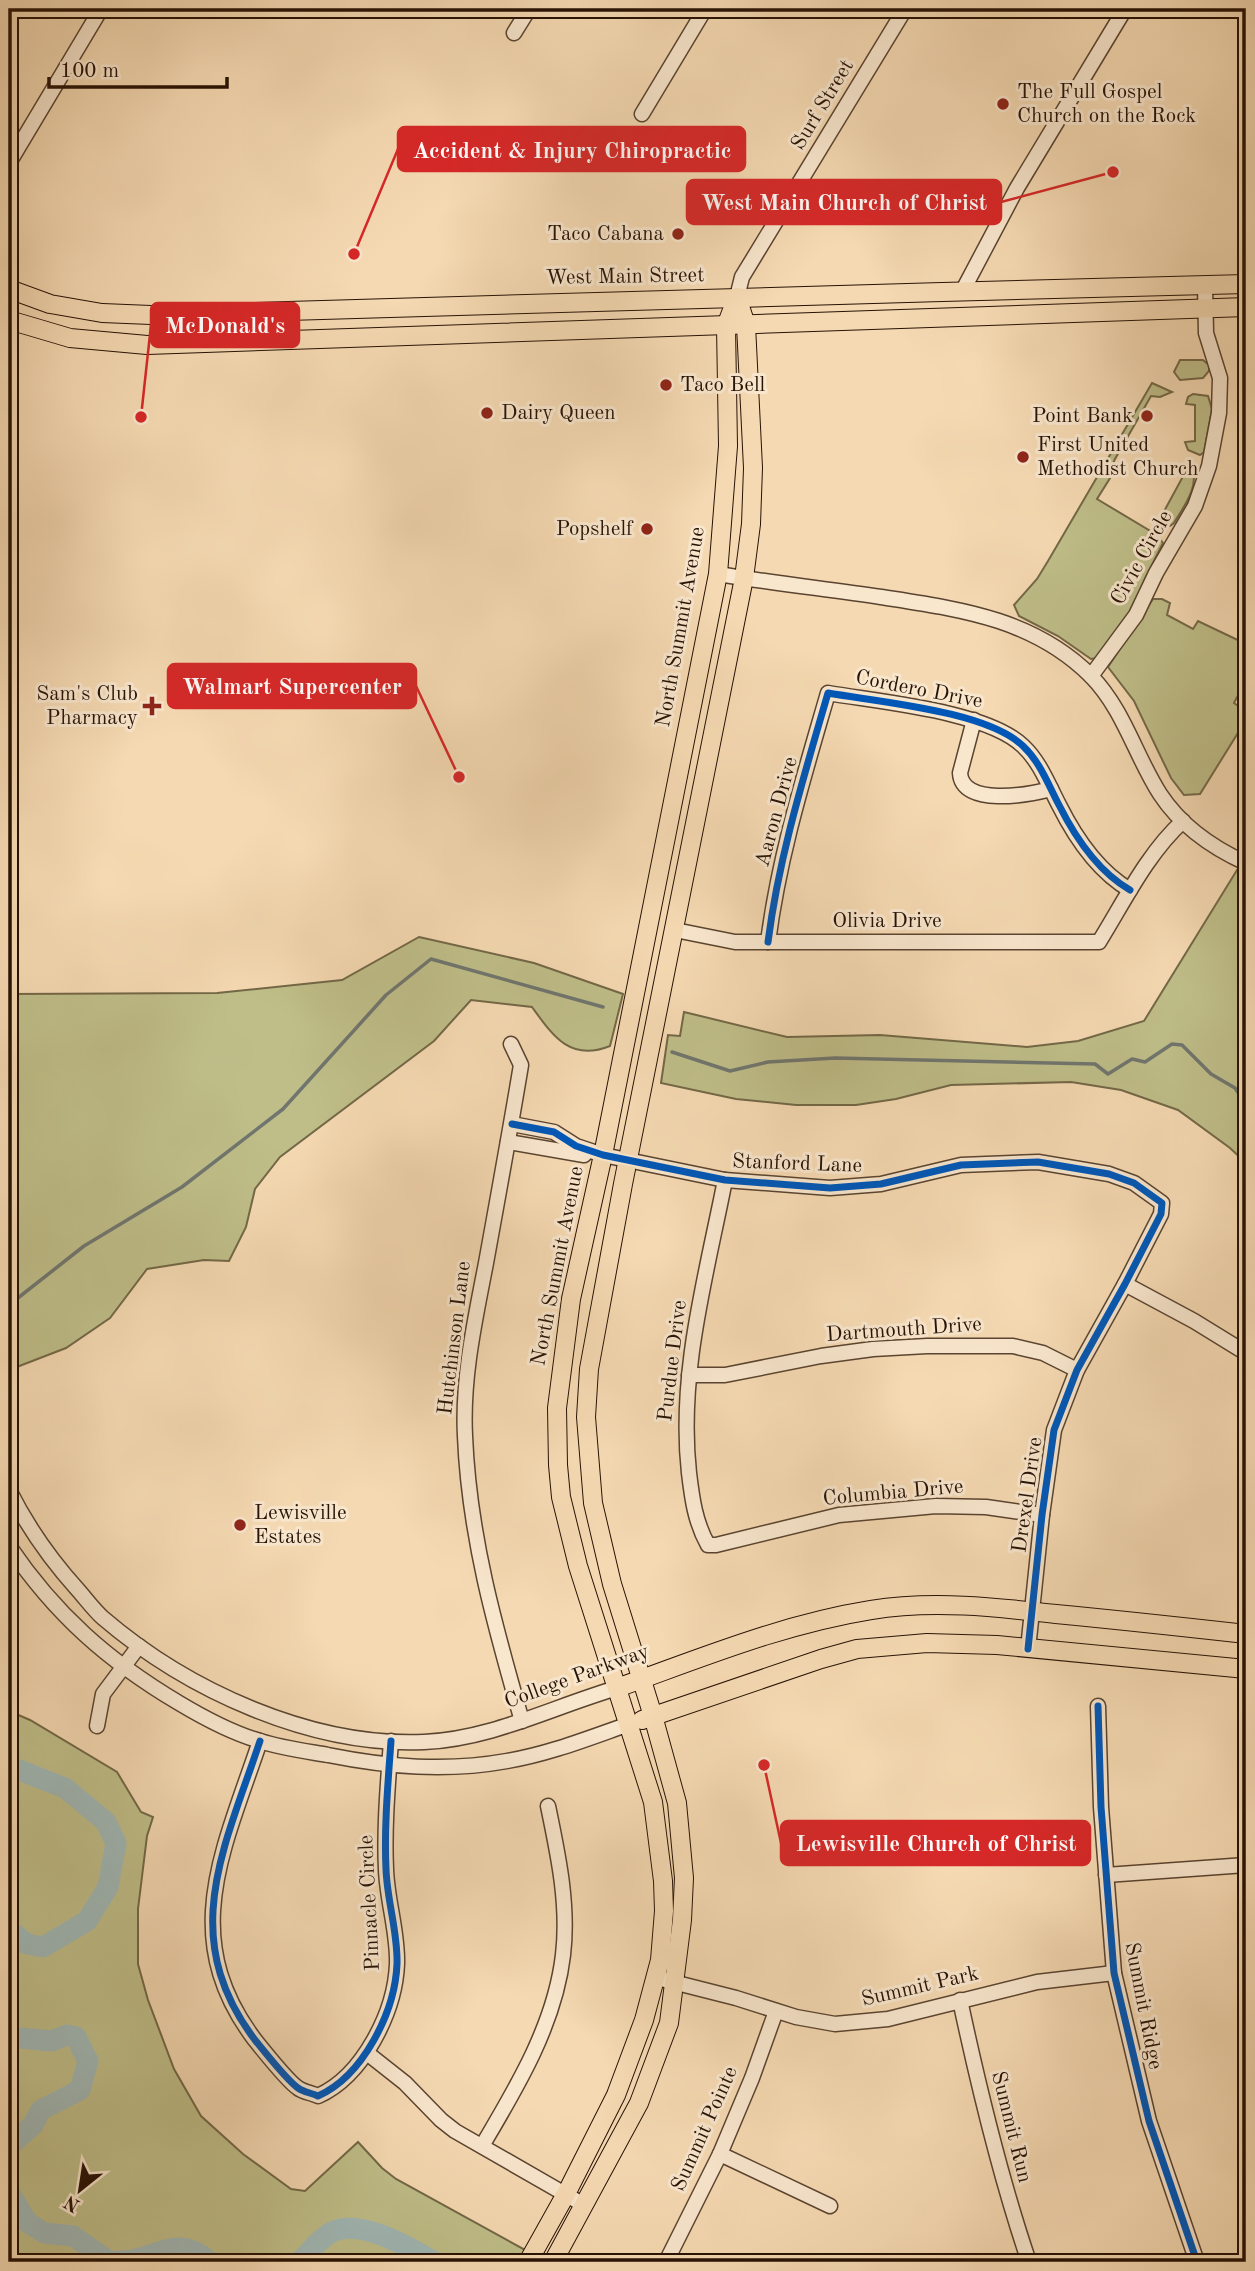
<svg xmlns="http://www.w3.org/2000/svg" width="1255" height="2271" font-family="'Old Standard TT',serif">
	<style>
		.green { fill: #bfbe89; stroke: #736847; stroke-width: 2 }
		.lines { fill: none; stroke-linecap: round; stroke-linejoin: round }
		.stream { stroke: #70766f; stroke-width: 3.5 }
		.river { stroke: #a0b8b6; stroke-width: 21 }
		.minor-casing { stroke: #5a4430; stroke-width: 17 }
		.major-casing { stroke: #271205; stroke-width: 20 }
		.minor { stroke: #f8e6cd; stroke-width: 14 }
		.major { stroke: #f5d9b2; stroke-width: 18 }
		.cycleway-casing { stroke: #f8e6cd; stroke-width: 11 }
		.cycleway { stroke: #0057b8; stroke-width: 7 }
		.poi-dot { fill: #8f2418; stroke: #f8e6cd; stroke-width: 2.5 }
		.labels { text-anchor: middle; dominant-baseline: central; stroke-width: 6; stroke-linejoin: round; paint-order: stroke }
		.poi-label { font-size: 21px; fill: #271205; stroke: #f8e6cd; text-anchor: start }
		.street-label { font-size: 21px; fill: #271205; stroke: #f8e6cd }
		.leader { fill: none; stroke: #d62828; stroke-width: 2.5 }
		.callout-dot { fill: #d62828; stroke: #f8e6cd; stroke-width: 2.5 }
		.callout { fill: #d62828; stroke: #d62828; stroke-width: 2.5 }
		.callout-label { font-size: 23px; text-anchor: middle; font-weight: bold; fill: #fff }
	</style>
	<rect width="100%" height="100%" fill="#f5d9b2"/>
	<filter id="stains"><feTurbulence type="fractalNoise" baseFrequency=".00286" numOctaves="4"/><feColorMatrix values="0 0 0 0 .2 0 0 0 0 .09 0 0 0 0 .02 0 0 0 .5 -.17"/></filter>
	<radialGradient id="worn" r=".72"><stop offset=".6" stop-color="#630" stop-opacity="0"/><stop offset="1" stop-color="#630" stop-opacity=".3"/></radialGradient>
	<g class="green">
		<polygon points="1180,360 1203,360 1209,365 1209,371 1203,378 1180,380 1174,372"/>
		<polygon points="1152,383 1172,392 1160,397 1151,396 1115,459 1113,464 1117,467 1097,499 1157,535 1163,543 1145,579 1136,603 1097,658 1091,659 1058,636 1019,616 1014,605 1037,579 1048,561"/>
		<polygon points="1193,394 1208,396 1212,409 1204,452 1200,455 1188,450 1185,442 1195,441 1195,405 1186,404 1188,397"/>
		<path d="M1191,468C1201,484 1183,508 1174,523L1170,526L1164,524L1162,515L1187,469Z"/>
		<polygon points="1153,599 1162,599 1170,603 1167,615 1193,629 1198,621 1246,644 1246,680 1234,703 1244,710 1246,720 1200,794 1184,795 1171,778 1134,701 1108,667"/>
		<polygon points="1237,870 1246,875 1246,1163 1230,1148 1178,1110 1121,1090 1071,1082 951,1085 896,1099 856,1105 796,1105 736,1099 661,1083 668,1035 680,1036 684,1012 787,1037 880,1035 1027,1047 1078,1041 1144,1021"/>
		<path d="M419,937L534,963L623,994L610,1046C570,1062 553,1036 532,1007L471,1000L434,1041L280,1157L255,1189L246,1227L229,1261L204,1260L147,1269L110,1318L66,1348L9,1370V994L217,993L342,980Z"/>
		<polygon points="9,1711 30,1720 117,1772 141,1812 153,1817 147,1836 138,1909 138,1964 148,2000 174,2069 201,2116 243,2154 291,2189 305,2191 358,2142 382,2168 396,2179 527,2251 521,2262 18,2262 9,2257"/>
	</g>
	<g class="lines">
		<g class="stream">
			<polyline points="672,1052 730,1071 768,1062 835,1058 1095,1064 1108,1074 1132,1059 1145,1062 1172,1044 1182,1045 1211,1074 1235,1088 1246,1104"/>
			<polyline points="9,1305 84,1246 182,1187 283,1109 386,995 431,959 603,1007"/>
		</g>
		<g class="river">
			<polyline points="9,1769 19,1770 65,1788 106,1822 116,1843 108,1887 87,1921 43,1947 27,1944 9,1930"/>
			<polyline points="9,2037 52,2041 67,2035 76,2037 88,2061 80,2090 41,2110 33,2125 9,2146"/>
			<polyline points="9,2192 27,2222 44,2233 73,2236 110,2262"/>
			<path d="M111,2262C118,2261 126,2261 133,2260C164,2253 181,2236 210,2262"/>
			<path d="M300,2262C309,2253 320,2238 332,2232C360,2218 409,2247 434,2262"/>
		</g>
		<g class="minor-casing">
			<g id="minor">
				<polyline points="514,33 529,9"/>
				<polyline points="642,114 705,9"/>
				<polyline points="9,163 101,9"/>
				<polyline points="962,292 1017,188 1125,9"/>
				<polyline points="737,297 742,277 905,9"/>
				<path d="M718,574C772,583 827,589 881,597C958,609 1033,618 1091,676C1124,710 1135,755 1160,794C1181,826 1213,848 1246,863"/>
				<polyline points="1091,676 1136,615 1156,573 1195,506 1209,466 1219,413 1220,378 1206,333 1205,285"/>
				<path d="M974,720L960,773C962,807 1028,795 1051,789"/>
				<path d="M675,930L735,942H1099C1125,900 1147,854 1183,821"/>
				<path d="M768,942C779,856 804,776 828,693C879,702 987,711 1023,746C1040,762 1048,784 1059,805C1075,837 1099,872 1130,890"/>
				<path d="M511,1044L521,1065C510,1131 498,1197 486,1263C475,1320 462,1378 465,1436C469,1535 495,1627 522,1721"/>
				<polyline points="512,1124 554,1132 576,1146 603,1155 725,1180 830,1188 881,1184 961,1165 1038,1162 1109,1174 1134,1183 1162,1203 1161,1214 1125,1284 1077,1370 1054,1430 1042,1515 1028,1649"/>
				<polyline points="508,1142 584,1155"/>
				<path d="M725,1180C706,1277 678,1374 689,1473C692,1498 695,1522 708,1545H716L839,1515L936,1506L986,1507L1042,1515"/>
				<polyline points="1125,1284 1194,1321 1246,1353"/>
				<polyline points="689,1375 725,1375 821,1356 873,1349 927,1346 1013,1346 1043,1353 1077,1370"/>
				<path d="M9,1490C28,1528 50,1559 78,1590C86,1599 94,1610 103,1618C187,1690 311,1747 424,1742C492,1739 552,1707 617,1688"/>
				<path d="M9,1546C55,1614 108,1661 179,1703C204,1718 232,1733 260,1741C282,1748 305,1751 328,1755C388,1767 446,1772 507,1761C549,1754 589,1738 629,1724"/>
				<polyline points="1098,1706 1101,1807 1114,1973 1149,2121 1197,2262"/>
				<polyline points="97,1726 103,1694 139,1646"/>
				<path d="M260,1741C224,1849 177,1937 255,2040C263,2050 289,2082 298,2088C303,2092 312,2093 318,2096C363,2076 395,2012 397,1964C398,1932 387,1901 386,1869C384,1827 388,1783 391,1741"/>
				<polyline points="1106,1875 1246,1865"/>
				<polyline points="665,1980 736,1998 796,2017 835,2024 888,2019 1037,1982 1114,1973"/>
				<path d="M960,2000C979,2089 1000,2177 1029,2262"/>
				<polyline points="367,2053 405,2083 441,2120 455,2131 584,2205"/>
				<path d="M482,2146C517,2087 555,2024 563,1955C569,1905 558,1854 548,1806"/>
				<polyline points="720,2154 830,2206"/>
				<polyline points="666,2262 720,2154 752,2078 776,2011"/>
			</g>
		</g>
		<g class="major-casing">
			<g id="major">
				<path d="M9,289L50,304L102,313L151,315C516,302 881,294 1246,284"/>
				<polyline points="9,320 70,338 147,345 1246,307"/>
				<path d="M617,1688C701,1658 783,1624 871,1610C932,1600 995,1607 1056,1614C1119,1620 1183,1627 1246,1634"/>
				<polyline points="642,1720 821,1659 857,1649 927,1643 997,1645 1246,1669"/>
				<polyline points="528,2262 566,2194 616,2095 644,2020 660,1960 664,1911 663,1881 653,1802 578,1566 561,1497 558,1465 557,1408 571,1299 603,1155 718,574 728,446 726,326 737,297"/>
				<polyline points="553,2262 639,2103 669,2023 682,1920 684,1878 677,1803 653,1716 612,1584 593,1503 586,1417 589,1369 623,1184 744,578 751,524 753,468 746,325 737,297"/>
			</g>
		</g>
		<use href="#minor" class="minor"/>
		<use href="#major" class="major"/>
		<g class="cycleway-casing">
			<g id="cycleway">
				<path d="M768,942C779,856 804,776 828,693C879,702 987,711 1023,746C1040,762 1048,784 1059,805C1075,837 1099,872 1130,890"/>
				<polyline points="512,1124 554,1132 576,1146 603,1155 725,1180 830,1188 881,1184 961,1165 1038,1162 1109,1174 1134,1183 1162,1203 1161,1214 1125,1284 1077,1370 1054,1430 1042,1515 1028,1649"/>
				<polyline points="1098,1706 1101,1807 1114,1973 1149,2121 1197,2262"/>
				<path d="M260,1741C224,1849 177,1937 255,2040C263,2050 289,2082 298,2088C303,2092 312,2093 318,2096C363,2076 395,2012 397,1964C398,1932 387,1901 386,1869C384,1827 388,1783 391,1741"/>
			</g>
		</g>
		<use href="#cycleway" class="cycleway"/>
	</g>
	<g class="poi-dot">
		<circle cx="1003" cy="104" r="7"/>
		<circle cx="678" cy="234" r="7"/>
		<circle cx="666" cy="385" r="7"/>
		<circle cx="487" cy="413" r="7"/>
		<circle cx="1147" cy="416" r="7"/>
		<circle cx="1023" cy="457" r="7"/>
		<circle cx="647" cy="529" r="7"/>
		<path d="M148.5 695.5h7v7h7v7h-7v7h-7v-7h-7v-7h7z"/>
		<circle cx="240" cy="1525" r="7"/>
	</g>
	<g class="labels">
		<g class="poi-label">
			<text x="1017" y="92">The Full Gospel<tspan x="1017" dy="24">Church on the Rock</tspan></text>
			<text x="664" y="234" text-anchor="end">Taco Cabana</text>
			<text x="680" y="385">Taco Bell</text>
			<text x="501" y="413">Dairy Queen</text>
			<text x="1133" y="416" text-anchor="end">Point Bank</text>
			<text x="1037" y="445">First United<tspan x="1037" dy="24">Methodist Church</tspan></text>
			<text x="633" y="529" text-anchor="end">Popshelf</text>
			<text x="138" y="694" text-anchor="end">Sam's Club<tspan x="138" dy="24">Pharmacy</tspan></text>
			<text x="254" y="1513">Lewisville<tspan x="254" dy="24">Estates</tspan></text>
		</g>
		<g class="street-label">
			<text transform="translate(823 105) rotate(-59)">Surf Street</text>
			<text transform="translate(625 277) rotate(-1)">West Main Street</text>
			<text transform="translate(1142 558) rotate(-61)">Civic Circle</text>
			<text transform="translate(681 627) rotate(-80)">North Summit Avenue</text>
			<text transform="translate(919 690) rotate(11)">Cordero Drive</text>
			<text transform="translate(777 812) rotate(-75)">Aaron Drive</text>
			<text x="887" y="921">Olivia Drive</text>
			<text transform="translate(797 1164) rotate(2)">Stanford Lane</text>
			<text transform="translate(558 1266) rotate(-79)">North Summit Avenue</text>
			<text transform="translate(904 1330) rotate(-4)">Dartmouth Drive</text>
			<text transform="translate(455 1338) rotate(-83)">Hutchinson Lane</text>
			<text transform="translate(673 1361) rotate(-83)">Purdue Drive</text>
			<text transform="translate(893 1493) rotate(-5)">Columbia Drive</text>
			<text transform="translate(1028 1495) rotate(-82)">Drexel Drive</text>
			<text transform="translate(577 1677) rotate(-20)">College Parkway</text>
			<text transform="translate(370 1903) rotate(-93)">Pinnacle Circle</text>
			<text transform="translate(920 1987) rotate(-13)">Summit Park</text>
			<text transform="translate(1143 2006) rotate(79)">Summit Ridge</text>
			<text transform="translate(1011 2127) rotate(76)">Summit Run</text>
			<text transform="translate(705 2129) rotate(-66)">Summit Pointe</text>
		</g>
	</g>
	<path class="leader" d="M354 254L398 149M1113 172L1001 202M141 417L151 325M459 777L416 686M764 1765L781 1843"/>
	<g class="callout-dot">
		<circle cx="354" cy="254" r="7"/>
		<circle cx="1113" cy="172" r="7"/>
		<circle cx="141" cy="417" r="7"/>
		<circle cx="459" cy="777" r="7"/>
		<circle cx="764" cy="1765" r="7"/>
	</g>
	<g class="callout">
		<rect x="398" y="127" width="347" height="44" rx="7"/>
		<rect x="687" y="180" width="314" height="44" rx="7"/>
		<rect x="151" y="303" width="148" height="44" rx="7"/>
		<rect x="168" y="664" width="248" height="44" rx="7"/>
		<rect x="781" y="1821" width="309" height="44" rx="7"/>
	</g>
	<g class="callout-label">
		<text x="572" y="158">Accident &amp; Injury Chiropractic</text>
		<text x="844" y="210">West Main Church of Christ</text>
		<text x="225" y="333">McDonald's</text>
		<text x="292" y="694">Walmart Supercenter</text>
		<text x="936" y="1851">Lewisville Church of Christ</text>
	</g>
	<rect width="1255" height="2271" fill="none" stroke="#f5d9b2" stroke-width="35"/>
	<rect x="10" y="10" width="1234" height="2250" fill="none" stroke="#271205" stroke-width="3.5"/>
	<rect x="18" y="18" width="1220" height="2236" fill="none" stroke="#271205" stroke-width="2"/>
	<g transform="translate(80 2190) rotate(210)" stroke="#f8e6cd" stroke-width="5" paint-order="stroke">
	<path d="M0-5L12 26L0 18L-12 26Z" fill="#271205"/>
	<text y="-10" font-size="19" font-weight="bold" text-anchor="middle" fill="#271205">N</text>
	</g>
	<path d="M49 77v10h178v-10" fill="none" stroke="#271205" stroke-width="3.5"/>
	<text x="60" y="77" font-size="21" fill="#271205" stroke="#f8e6cd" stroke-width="5" paint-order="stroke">100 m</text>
	<rect width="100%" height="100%" filter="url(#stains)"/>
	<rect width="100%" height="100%" fill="url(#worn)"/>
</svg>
